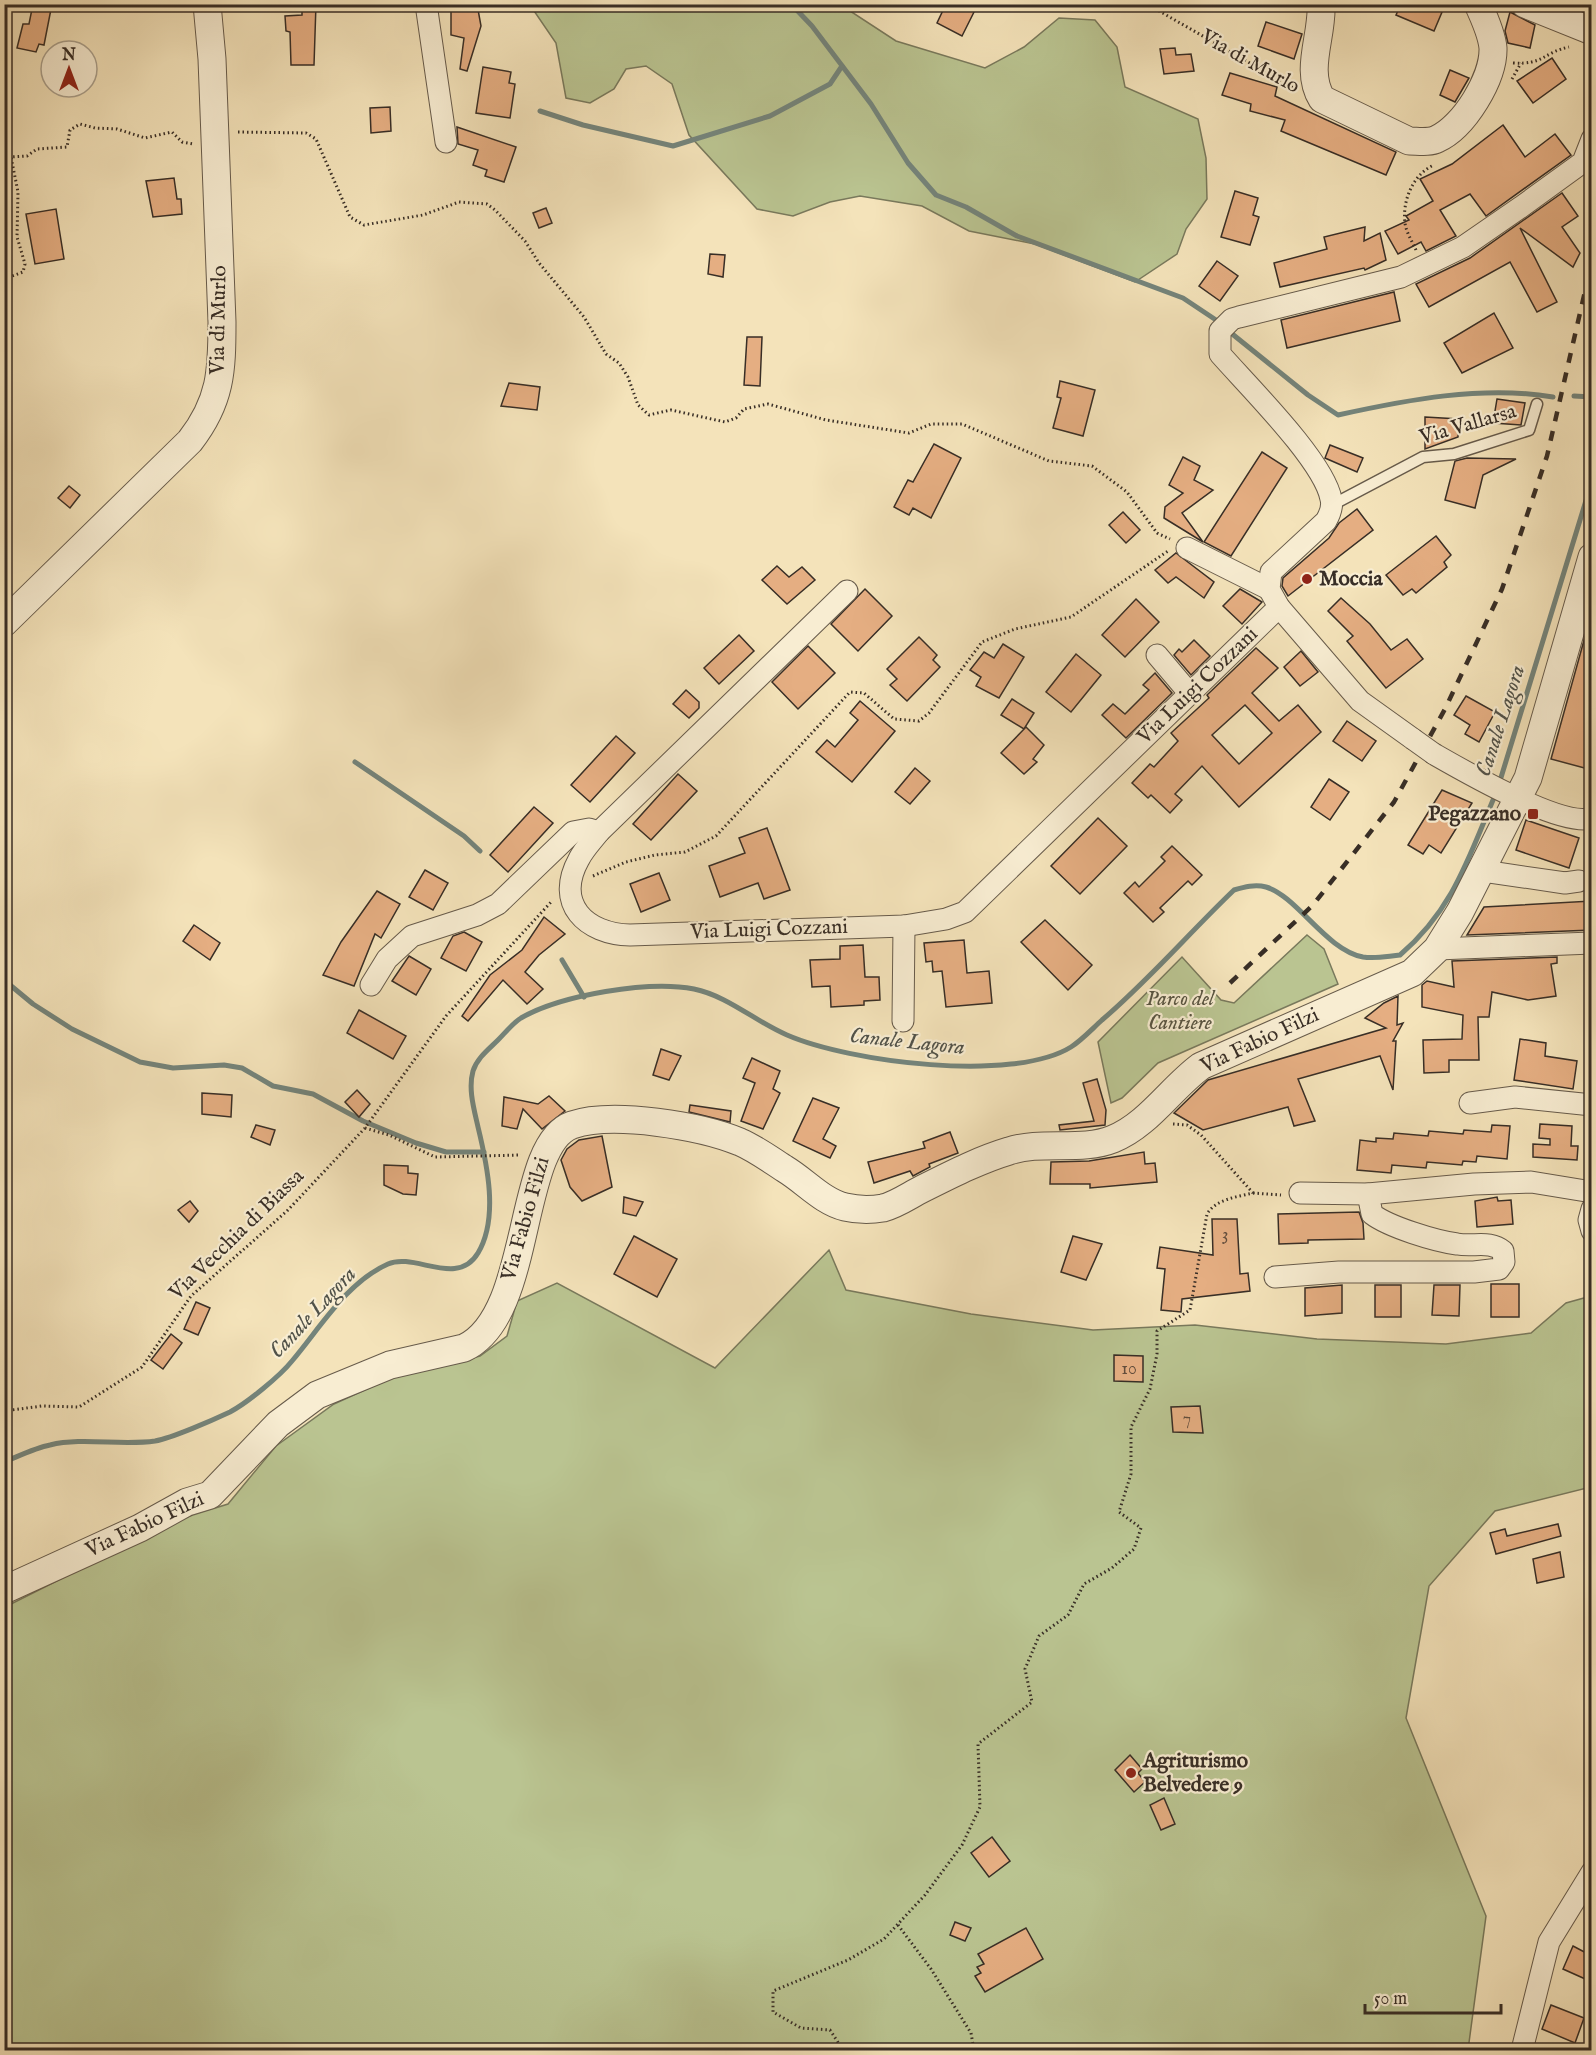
<svg xmlns="http://www.w3.org/2000/svg" width="1596" height="2055" font-family="'IM FELL English',serif">
	<style>
		.green { fill: #bac491; stroke: #79795c; stroke-width: 1.5 }
		.lines { fill: none; stroke-linecap: round; stroke-linejoin: round }
		.stream { stroke: #74847b; stroke-width: 5 }
		.building { fill: #e5ae82; stroke: #382e26; stroke-width: 1.5; fill-rule: evenodd }
		.service-casing { stroke: #675b4b; stroke-width: 13 }
		.minor-casing { stroke: #675b4b; stroke-width: 23 }
		.tertiary-casing { stroke: #675b4b; stroke-width: 29 }
		.path { stroke: #382e26; stroke-width: 3; stroke-dasharray: 1.5 3; stroke-linecap: butt }
		.service { stroke: #f8edd2; stroke-width: 10 }
		.minor { stroke: #f8edd2; stroke-width: 21 }
		.tertiary { stroke: #f8edd2; stroke-width: 27 }
		.rail { stroke: #382e26; stroke-width: 4.5; stroke-dasharray: 10 10; stroke-linecap: butt }
		.minor-bridge-casing { stroke: #675b4b; stroke-width: 23; stroke-linecap: butt }
		.minor-bridge { stroke: #f8edd2; stroke-width: 21 }
		.poi-dot { fill: #8f2418; stroke: #f8edd2; stroke-width: 2 }
		.labels { text-anchor: middle; dominant-baseline: central; stroke-width: 4.5; stroke-linejoin: round; paint-order: stroke }
		.number-label { font-size: 18px; fill: #634e3d }
		.street-label { font-size: 21px; fill: #382e26; stroke: #f8edd2 }
		.poi-label { font-size: 21px; font-weight: bold; fill: #382e26; stroke: #f8edd2; text-anchor: start }
		.park-label { font-size: 21px; font-style: italic; fill: #585441; stroke: #f8edd2 }
		.water-label { font-size: 22px; font-style: italic; fill: #515249; stroke: #f8edd2 }
	</style>
	<rect width="100%" height="100%" fill="#f4e3ba"/>
	<filter id="stains"><feTurbulence type="fractalNoise" baseFrequency=".00333" numOctaves="4"/><feColorMatrix values="0 0 0 0 .2 0 0 0 0 .09 0 0 0 0 .02 0 0 0 .5 -.17"/></filter>
	<radialGradient id="worn" r=".72"><stop offset=".6" stop-color="#630" stop-opacity="0"/><stop offset="1" stop-color="#630" stop-opacity=".3"/></radialGradient>
	<g class="green">
		<polygon points="530,5 841,5 896,41 985,68 1024,47 1059,18 1095,20 1117,47 1125,87 1198,119 1206,158 1207,199 1186,229 1177,254 1135,282 1035,244 969,231 922,206 860,196 830,202 793,216 757,209 689,135 672,84 646,66 626,69 614,89 590,103 566,98 556,43"/>
		<polygon points="1307,935 1324,949 1338,984 1158,1063 1122,1098 1111,1103 1098,1042 1182,957 1221,1000 1234,1003"/>
		<polygon points="829,1250 846,1290 971,1314 1093,1330 1195,1325 1317,1339 1446,1344 1531,1333 1566,1303 1591,1296 1591,1487 1495,1511 1429,1586 1406,1718 1486,1916 1468,2050 5,2050 5,1607 180,1519 228,1504 276,1446 334,1404 391,1378 480,1356 507,1336 517,1301 557,1283 715,1368"/>
	</g>
	<g class="lines">
		<g class="stream">
			<polyline points="791,4 812,26 871,104 908,163 936,195 966,207 1017,236 1183,298 1216,320"/>
			<polyline points="540,111 583,125 673,146 770,116 830,84 842,66"/>
			<path d="M1231,333L1308,395L1338,415C1406,400 1483,385 1553,397"/>
			<polyline points="1574,396 1592,397"/>
			<polyline points="355,762 464,836 480,851"/>
			<polyline points="1499,784 1592,481"/>
			<polyline points="562,960 584,997"/>
			<polyline points="4,980 33,1004 72,1029 140,1062 173,1068 224,1065 242,1068 273,1086 313,1094 363,1121 416,1143 446,1152 484,1152"/>
			<path d="M4,1462C19,1456 35,1448 50,1445C83,1437 121,1446 155,1441C172,1438 213,1420 230,1412C247,1403 280,1376 292,1361C320,1328 347,1282 388,1264C415,1252 457,1288 478,1253C499,1218 487,1164 478,1127C474,1109 468,1089 473,1071C477,1058 489,1049 498,1040C505,1033 513,1023 521,1018C561,995 649,980 694,989C728,996 756,1022 787,1035C849,1062 1013,1083 1071,1047C1082,1040 1092,1029 1102,1020C1149,980 1189,933 1234,890C1244,887 1255,884 1266,887C1297,896 1326,950 1363,957C1376,959 1388,956 1400,955C1454,909 1469,856 1496,793"/>
		</g>
	</g>
	<g class="building">
		<polygon points="33,4 52,4 44,45 39,44 36,52 17,48 23,24 29,24"/>
		<polygon points="302,4 316,4 314,65 291,65 290,32 286,31 285,16 302,15"/>
		<polygon points="477,4 481,26 467,71 460,69 464,38 451,35 451,6"/>
		<polygon points="946,4 978,4 962,36 937,23"/>
		<polygon points="1401,4 1425,4 1442,12 1434,31 1396,15"/>
		<polygon points="1510,12 1535,25 1530,48 1508,43 1505,31"/>
		<polygon points="1266,22 1302,34 1294,59 1258,46"/>
		<polygon points="1175,48 1176,55 1191,54 1194,71 1164,74 1160,49"/>
		<polygon points="1552,58 1566,79 1533,103 1517,81"/>
		<polygon points="483,67 511,72 509,83 515,84 510,118 476,113"/>
		<polygon points="1450,70 1469,78 1455,102 1440,95"/>
		<polygon points="1230,73 1277,87 1275,96 1396,152 1386,175 1281,131 1285,120 1250,111 1251,104 1222,95"/>
		<polygon points="390,107 391,131 371,133 370,108"/>
		<polygon points="1503,125 1525,157 1555,134 1571,155 1486,216 1470,194 1440,210 1456,236 1426,251 1421,242 1398,254 1385,231 1409,220 1406,216 1433,201 1420,179 1452,164"/>
		<polygon points="457,127 516,147 504,182 485,176 487,170 473,165 478,150 458,144"/>
		<polygon points="174,178 177,199 181,199 182,214 153,217 146,181"/>
		<polygon points="1235,191 1258,198 1253,215 1259,217 1250,245 1221,237"/>
		<polygon points="1562,193 1578,216 1562,227 1580,253 1573,267 1520,228 1557,302 1537,312 1510,262 1429,307 1416,284 1470,258"/>
		<polygon points="546,208 552,223 539,228 533,213"/>
		<polygon points="56,209 64,259 35,264 26,214"/>
		<polygon points="1365,227 1364,241 1380,233 1386,260 1365,270 1364,268 1280,287 1274,263 1327,249 1324,237"/>
		<polygon points="710,254 725,255 723,277 708,274"/>
		<polygon points="1217,261 1238,276 1220,301 1199,286"/>
		<polygon points="1394,292 1400,321 1287,348 1281,320"/>
		<polygon points="1494,313 1513,348 1462,373 1444,343"/>
		<polygon points="747,337 762,337 760,386 744,385"/>
		<polygon points="1060,381 1095,390 1083,436 1053,428 1061,398 1057,397"/>
		<polygon points="509,383 540,387 537,410 501,406"/>
		<polygon points="1497,399 1525,403 1521,425 1493,423"/>
		<polygon points="1425,417 1459,419 1458,437 1425,449"/>
		<polygon points="934,444 961,458 931,518 913,508 909,515 894,507 908,480 913,482"/>
		<polygon points="1330,445 1363,458 1357,472 1325,458"/>
		<polygon points="1262,452 1287,468 1231,556 1204,542"/>
		<polygon points="1183,457 1200,466 1194,480 1213,490 1182,513 1203,542 1164,518 1165,507 1183,493 1169,485"/>
		<polygon points="1467,458 1516,459 1483,475 1475,508 1445,500 1455,461"/>
		<polygon points="69,486 80,495 70,508 58,498"/>
		<polygon points="1357,509 1373,530 1288,596 1282,586 1283,578 1329,538 1339,523"/>
		<polygon points="1123,512 1140,530 1126,543 1109,525"/>
		<polygon points="1436,536 1451,555 1444,562 1447,567 1416,593 1412,589 1403,595 1386,575"/>
		<polygon points="1176,553 1214,582 1204,598 1176,577 1168,583 1155,570"/>
		<polygon points="777,566 789,577 802,567 815,580 787,604 762,580"/>
		<polygon points="865,589 892,616 858,651 831,624"/>
		<polygon points="1240,589 1262,602 1242,624 1223,606"/>
		<polygon points="1341,598 1370,624 1391,650 1407,639 1423,659 1386,688 1347,641 1353,636 1328,611"/>
		<polygon points="1136,599 1159,622 1125,657 1102,635"/>
		<polygon points="1588,626 1592,626 1592,770 1551,759"/>
		<polygon points="739,635 754,651 719,684 704,668"/>
		<polygon points="919,637 937,655 933,660 940,667 907,701 890,685 897,679 887,669"/>
		<polygon points="1194,640 1210,656 1191,675 1174,655 1179,649 1182,652"/>
		<polygon points="1003,644 1024,657 999,698 976,686 981,677 970,670 984,652 994,658"/>
		<polygon points="808,646 835,673 798,709 772,682"/>
		<path d="M1256,648L1278,668L1252,693L1279,721L1298,705L1321,732L1239,807L1202,766L1175,794L1182,800L1170,813L1151,795L1148,798L1132,783L1150,764L1154,767L1178,741L1171,733L1209,698L1207,695ZM1245,705L1272,733L1239,764L1212,735Z"/>
		<polygon points="1301,651 1318,672 1300,686 1284,667"/>
		<polygon points="1076,654 1101,675 1071,712 1046,692"/>
		<polygon points="1155,673 1172,693 1126,738 1102,715 1113,704 1125,714 1149,690 1143,685"/>
		<polygon points="686,690 699,702 699,708 689,718 673,704"/>
		<polygon points="1466,696 1495,712 1479,742 1465,734 1470,725 1454,715"/>
		<polygon points="1012,699 1034,713 1024,729 1001,715"/>
		<polygon points="860,701 895,731 852,782 816,752 827,740 835,747 858,720 850,713"/>
		<polygon points="1347,721 1376,741 1362,761 1333,741"/>
		<polygon points="1026,727 1044,745 1033,759 1037,762 1024,774 1001,753"/>
		<polygon points="616,736 635,753 590,802 571,785"/>
		<polygon points="915,768 930,781 910,804 895,792"/>
		<polygon points="678,774 697,791 651,840 633,824"/>
		<polygon points="1329,779 1349,792 1330,820 1311,807"/>
		<polygon points="1442,790 1472,803 1441,853 1429,845 1423,854 1408,845"/>
		<polygon points="534,807 553,823 508,872 490,855"/>
		<polygon points="1098,818 1127,846 1080,894 1051,866"/>
		<polygon points="1526,820 1579,838 1569,868 1516,850"/>
		<polygon points="767,828 790,890 764,899 758,883 720,897 709,866 745,853 739,838"/>
		<polygon points="1172,846 1202,875 1192,885 1188,881 1160,908 1164,912 1153,922 1124,893 1135,882 1139,887 1165,861 1161,857"/>
		<polygon points="425,870 448,883 433,910 409,897"/>
		<polygon points="659,873 670,900 641,912 630,884"/>
		<polygon points="377,891 400,904 381,938 375,934 354,986 323,975 341,942"/>
		<polygon points="1592,901 1592,930 1467,935 1484,907"/>
		<polygon points="544,917 565,934 539,955 525,972 543,989 527,1004 503,980 468,1021 462,1016 490,975 522,950"/>
		<polygon points="1045,920 1092,965 1068,990 1021,942"/>
		<polygon points="194,925 220,943 210,960 183,941"/>
		<polygon points="464,932 482,942 466,971 441,958 453,936"/>
		<polygon points="964,940 967,973 989,971 992,1003 946,1007 942,971 933,972 932,961 926,962 924,943"/>
		<polygon points="863,945 865,977 879,977 880,1000 864,1001 864,1005 831,1007 830,986 812,987 810,960 840,959 840,946"/>
		<polygon points="409,956 431,969 416,995 392,981"/>
		<polygon points="1557,957 1557,963 1551,964 1556,996 1528,1000 1492,992 1489,1017 1478,1017 1479,1060 1449,1060 1449,1072 1424,1073 1423,1040 1462,1039 1463,1015 1422,1007 1422,985 1427,981 1454,987 1452,961"/>
		<polygon points="1398,996 1397,1025 1403,1023 1393,1041 1396,1041 1393,1090 1380,1056 1298,1079 1315,1121 1294,1126 1288,1107 1203,1130 1174,1113 1208,1080 1386,1028 1365,1018 1384,1003"/>
		<polygon points="359,1010 406,1036 393,1059 347,1033"/>
		<polygon points="1520,1039 1546,1043 1545,1056 1577,1061 1573,1089 1514,1080"/>
		<polygon points="661,1049 681,1056 669,1080 653,1075"/>
		<polygon points="752,1058 780,1071 773,1089 780,1093 763,1129 741,1121 755,1083 743,1078"/>
		<polygon points="1097,1079 1106,1110 1105,1125 1060,1130 1059,1125 1094,1121 1083,1083"/>
		<polygon points="357,1090 370,1104 359,1117 345,1102"/>
		<polygon points="202,1093 232,1095 231,1117 202,1114"/>
		<polygon points="549,1096 565,1111 542,1129 523,1109 517,1129 502,1126 504,1097 538,1104"/>
		<polygon points="813,1098 839,1108 823,1139 836,1146 830,1158 793,1141"/>
		<polygon points="690,1105 731,1111 730,1122 689,1112"/>
		<polygon points="1540,1124 1572,1126 1571,1146 1578,1146 1577,1160 1533,1157 1533,1144 1550,1145 1550,1139 1539,1138"/>
		<polygon points="256,1125 275,1130 270,1145 251,1137"/>
		<polygon points="1492,1125 1510,1126 1507,1159 1477,1156 1476,1162 1463,1161 1462,1165 1427,1162 1426,1168 1392,1165 1391,1173 1357,1170 1360,1140 1376,1142 1376,1138 1393,1139 1394,1133 1428,1136 1429,1131 1463,1134 1464,1130 1491,1132"/>
		<polygon points="950,1132 958,1153 929,1164 930,1167 913,1176 910,1171 874,1183 868,1162 925,1148 923,1142"/>
		<polygon points="602,1136 612,1187 582,1201 570,1187 561,1160 567,1149 579,1140"/>
		<polygon points="1144,1152 1145,1164 1155,1163 1157,1182 1090,1188 1090,1184 1050,1184 1051,1162 1089,1161"/>
		<polygon points="384,1165 408,1166 408,1173 418,1174 416,1195 403,1194 384,1185"/>
		<polygon points="624,1197 643,1202 636,1216 623,1213"/>
		<polygon points="1497,1197 1498,1201 1511,1200 1513,1224 1477,1227 1475,1201"/>
		<polygon points="190,1201 198,1211 189,1222 178,1210"/>
		<polygon points="1359,1212 1363,1223 1364,1239 1308,1240 1308,1243 1279,1244 1278,1214"/>
		<polygon points="1212,1219 1237,1219 1240,1274 1248,1273 1250,1291 1182,1299 1181,1312 1161,1310 1165,1269 1157,1268 1160,1247 1213,1255"/>
		<polygon points="634,1236 677,1259 657,1297 614,1274"/>
		<polygon points="1073,1236 1102,1244 1086,1280 1061,1272"/>
		<rect x="1491" y="1284" width="28" height="33"/>
		<polygon points="1342,1285 1342,1313 1305,1316 1305,1288"/>
		<rect x="1375" y="1285" width="26" height="32"/>
		<polygon points="1434,1285 1460,1285 1459,1316 1432,1315"/>
		<polygon points="196,1302 210,1308 198,1335 184,1329"/>
		<polygon points="171,1334 182,1343 163,1369 151,1360"/>
		<polygon points="1114,1355 1143,1356 1143,1382 1114,1381"/>
		<polygon points="1200,1406 1203,1433 1173,1432 1171,1407"/>
		<polygon points="1558,1524 1561,1536 1496,1554 1490,1533 1505,1529 1507,1536"/>
		<polygon points="1560,1552 1564,1577 1537,1583 1533,1559"/>
		<polygon points="1130,1755 1142,1769 1138,1773 1145,1782 1134,1792 1115,1770"/>
		<polygon points="1164,1798 1175,1824 1161,1830 1150,1805"/>
		<polygon points="992,1837 1010,1861 989,1877 971,1853"/>
		<polygon points="955,1922 971,1928 965,1941 950,1935"/>
		<polygon points="1026,1928 1043,1959 985,1992 975,1976 981,1973 977,1967 984,1964 978,1954"/>
		<polygon points="1573,1946 1592,1956 1592,1982 1563,1969"/>
		<polygon points="1551,2005 1584,2018 1575,2043 1542,2029"/>
	</g>
	<g class="lines">
		<g class="service-casing">
			<polyline id="service" points="1332,505 1423,457 1454,454 1529,430 1537,404"/>
		</g>
		<g class="minor-casing">
			<g id="minor">
				<polyline points="426,4 446,142"/>
				<polyline points="1187,548 1269,589"/>
				<path d="M847,591L599,832C592,841 584,849 579,859C554,904 586,934 630,935L904,926L946,919L965,912L1279,607"/>
				<polyline points="1157,655 1190,694"/>
				<path d="M1413,739L1360,701L1279,607L1269,589L1271,572L1326,521C1330,514 1333,507 1331,499C1324,461 1248,386 1220,354V331L1232,319L1239,317L1401,277L1463,247L1521,207L1583,162L1592,139"/>
				<path d="M1434,754C1462,770 1562,828 1592,818"/>
				<polyline points="1483,871 1565,883 1579,881"/>
				<polyline points="1437,949 1592,943"/>
				<polyline points="371,985 387,959 412,936 477,915 498,904 573,832 589,829 599,832"/>
				<polyline points="903,1021 904,926"/>
				<polyline points="1470,1103 1515,1097 1592,1105"/>
				<polyline points="1300,1193 1368,1194 1474,1184 1531,1182 1592,1192"/>
				<polyline points="1592,1209 1589,1220 1592,1231"/>
				<path d="M1275,1277L1339,1272H1474L1499,1269L1504,1262L1503,1251C1490,1240 1474,1247 1457,1244C1435,1241 1389,1227 1372,1214L1368,1194"/>
				<polyline points="1522,2050 1549,1942 1592,1872"/>
			</g>
		</g>
		<g class="tertiary-casing">
			<g id="tertiary">
				<path d="M1321,4C1323,36 1304,70 1322,99L1409,141C1418,141 1429,143 1437,139C1464,127 1494,78 1493,48C1492,35 1484,17 1478,4"/>
				<polyline points="1525,4 1592,31"/>
				<path d="M4,623L190,441C221,401 222,371 222,322L212,59L207,4"/>
				<path d="M4,1590L140,1528L187,1502L210,1495L278,1424L317,1395L390,1365L464,1348C534,1316 516,1145 572,1125C613,1111 701,1126 740,1142C756,1149 771,1160 785,1169C805,1181 823,1202 845,1207C858,1210 871,1210 883,1208C896,1205 910,1195 922,1189C950,1175 979,1160 1009,1151C1042,1140 1081,1152 1113,1139C1148,1125 1171,1088 1201,1066L1412,973L1437,949L1460,912L1528,778L1592,557"/>
			</g>
		</g>
		<g class="path">
			<polyline points="1147,4 1295,89"/>
			<path d="M1513,63C1544,65 1544,52 1569,47"/>
			<polyline points="1512,79 1521,63"/>
			<polyline points="238,132 306,133 316,139 350,217 364,225 423,215 459,202 487,204 495,210 525,241 539,263 584,317 606,354 619,363 628,377 638,405 649,415 671,410 725,422 736,418 744,409 768,404 826,420 909,433 931,424 962,424 1049,461 1092,466 1127,492 1157,533 1170,539"/>
			<path d="M1416,250C1412,241 1406,232 1405,223C1402,201 1413,174 1434,165"/>
			<polyline points="4,279 23,272 25,264 17,237 18,192 11,157 27,156 37,149 67,147 70,130 80,124 95,128 117,129 145,138 172,132 182,142 193,144"/>
			<polyline points="593,876 626,862 655,855 685,852 716,836 850,692 864,693 894,719 919,721 929,713 982,642 1015,629 1071,617 1168,551"/>
			<polyline points="365,1128 389,1135 435,1157 521,1155"/>
			<polyline points="1253,1193 1281,1195"/>
			<polyline points="4,1411 42,1406 79,1407 142,1367 191,1296 287,1211 365,1128 446,1016 552,901"/>
			<polyline points="898,1925 931,1969 971,2033 974,2050"/>
			<path d="M843,2050L830,2030L801,2028L773,2012V1991L848,1960L884,1939L925,1895L962,1845L980,1807L978,1744L1032,1702L1025,1669L1039,1636L1068,1615L1084,1584L1112,1568L1134,1549L1141,1528L1119,1512L1131,1474V1427L1150,1389L1157,1354V1331L1190,1310L1207,1214C1216,1199 1237,1197 1253,1193L1201,1135L1187,1125L1173,1124"/>
		</g>
		<use href="#service" class="service"/>
		<use href="#minor" class="minor"/>
		<use href="#tertiary" class="tertiary"/>
		<polyline class="rail" points="1230,983 1313,905 1394,802 1445,709 1502,589 1547,456 1592,261"/>
		<g class="minor-bridge-casing">
			<polyline id="minor-bridge" points="1413,739 1434,754"/>
		</g>
		<use href="#minor-bridge" class="minor-bridge"/>
	</g>
	<g class="poi-dot">
		<circle cx="1307" cy="579" r="6"/>
		<rect x="1527" y="808" width="12" height="12" rx="3"/>
		<circle cx="1131" cy="1773" r="6"/>
	</g>
	<g class="labels">
		<g class="number-label">
			<text x="1225" y="1235">3</text>
			<text x="1129" y="1369">10</text>
			<text x="1187" y="1419">7</text>
		</g>
		<g class="street-label">
			<text transform="translate(1250 62) rotate(29)">Via di Murlo</text>
			<text transform="translate(219 320) rotate(-89)">Via di Murlo</text>
			<text transform="translate(1468 425) rotate(-16)">Via Vallarsa</text>
			<text transform="translate(1198 686) rotate(-44)">Via Luigi Cozzani</text>
			<text transform="translate(769 930) rotate(-2)">Via Luigi Cozzani</text>
			<text transform="translate(1260 1041) rotate(-25)">Via Fabio Filzi</text>
			<text transform="translate(526 1219) rotate(-74)">Via Fabio Filzi</text>
			<text transform="translate(237 1235) rotate(-44)">Via Vecchia di Biassa</text>
			<text transform="translate(145 1525) rotate(-25)">Via Fabio Filzi</text>
		</g>
		<g class="poi-label">
			<text x="1319" y="579">Moccia</text>
			<text x="1521" y="814" text-anchor="end">Pegazzano</text>
			<text x="1143" y="1761">Agriturismo<tspan x="1143" dy="24">Belvedere 9</tspan></text>
		</g>
		<g class="park-label">
			<text x="1180" y="999">Parco del<tspan x="1180" dy="24">Cantiere</tspan></text>
		</g>
		<g class="water-label">
			<text transform="translate(1501 721) rotate(-72)">Canale Lagora</text>
			<text transform="translate(907 1042) rotate(6)">Canale Lagora</text>
			<text transform="translate(313 1313) rotate(-47)">Canale Lagora</text>
		</g>
	</g>
	<rect width="1596" height="2055" fill="none" stroke="#f4e3ba" stroke-width="24"/>
	<rect x="6" y="6" width="1584" height="2043" fill="none" stroke="#382e26" stroke-width="3"/>
	<rect x="12" y="12" width="1572" height="2031" fill="none" stroke="#382e26" stroke-width="1.5"/>
	<g transform="translate(69 69)"><circle r="28" fill="#f8edd2" stroke="#aba18d" stroke-width="1.5"/>
	<path d="M0-4.5L10 22L0 15L-10 22Z" fill="#8f2418"/>
	<text y="-9" font-size="16" font-weight="bold" text-anchor="middle" fill="#382e26">N</text>
	</g>
	<path d="M1365 2004v9h136v-9" fill="none" stroke="#382e26" stroke-width="3"/>
	<text x="1374" y="2004" font-size="18" fill="#382e26" stroke="#f8edd2" stroke-width="4.5" paint-order="stroke">50 m</text>
	<rect width="100%" height="100%" filter="url(#stains)"/>
	<rect width="100%" height="100%" fill="url(#worn)"/>
</svg>
